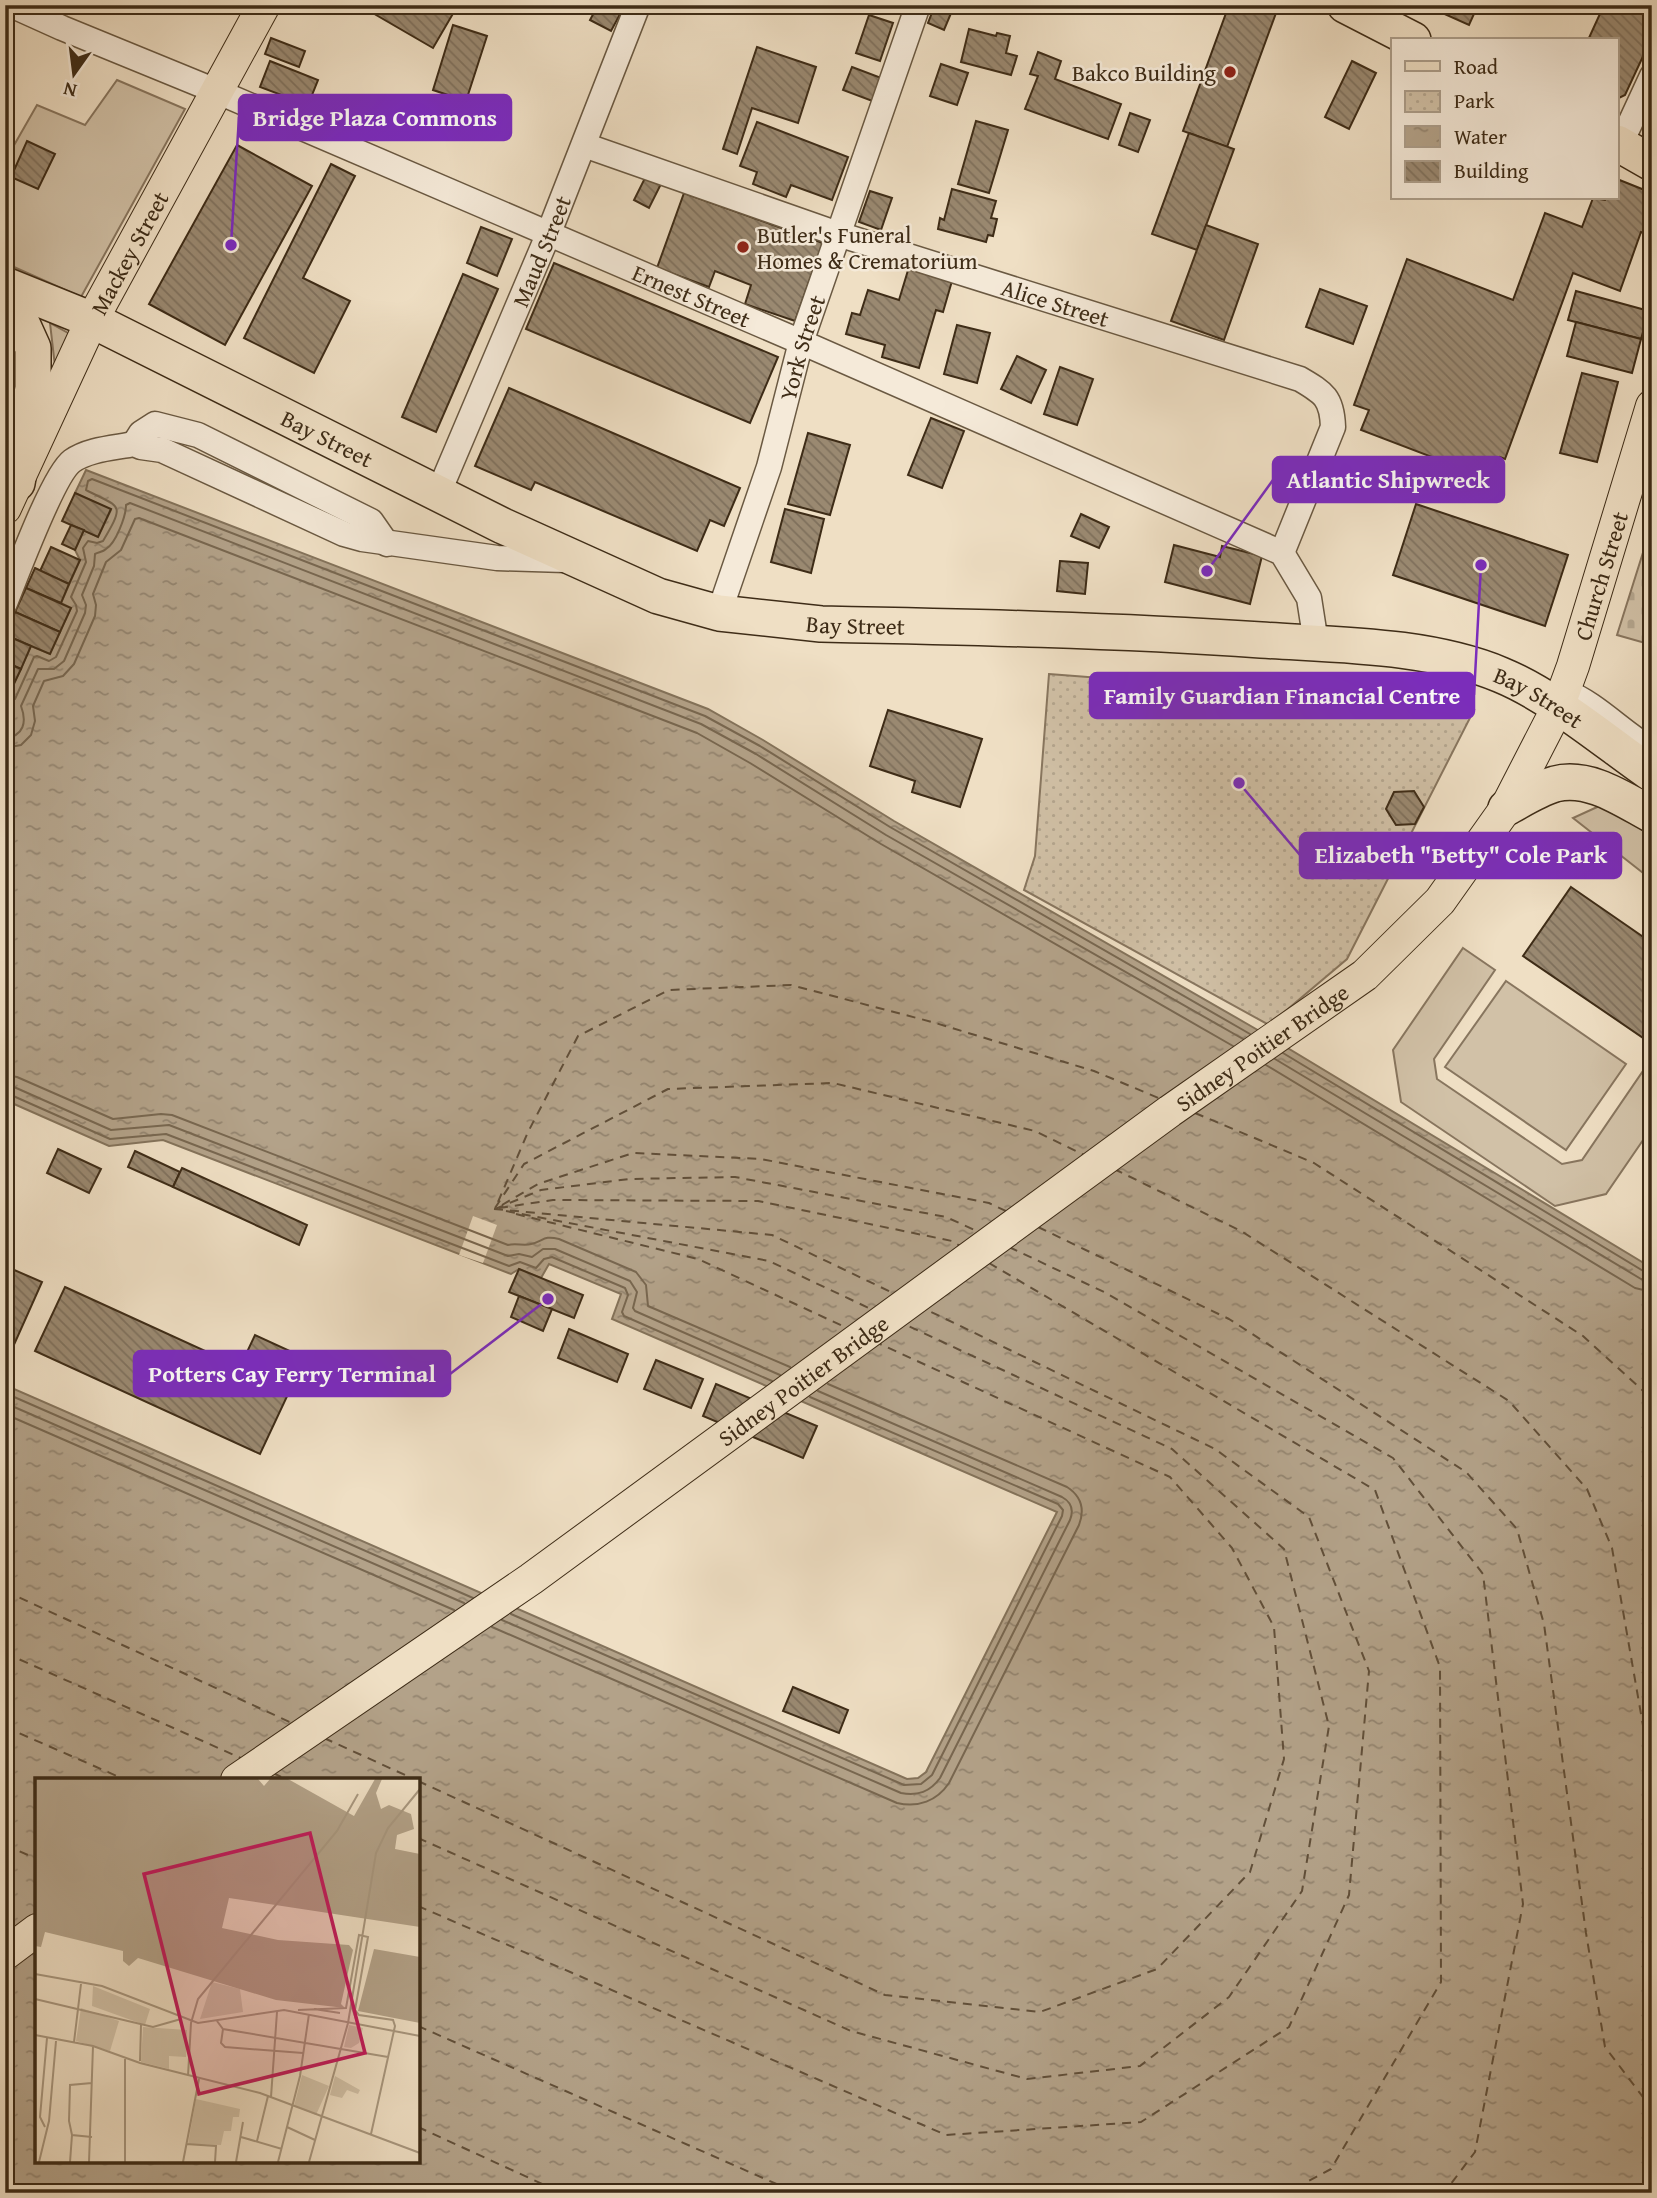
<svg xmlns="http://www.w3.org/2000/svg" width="1657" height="2198" font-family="'Gentium Book Plus',serif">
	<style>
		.green { fill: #d1c1a7; stroke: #88765f; stroke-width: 2 }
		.cemetery { fill: url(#cemetery-stones); stroke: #88765f; stroke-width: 2 }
		.park { fill: url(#park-dots); stroke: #88765f; stroke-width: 2 }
		.water { fill: url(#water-ripples); stroke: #84735b; stroke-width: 2; fill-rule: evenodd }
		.pier { fill: #efdfc4 }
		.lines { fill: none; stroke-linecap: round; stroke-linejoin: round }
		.shore { stroke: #786750; stroke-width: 2 }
		.ferry { stroke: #614f39; stroke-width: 2; stroke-dasharray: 9 7; stroke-linecap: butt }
		.building { fill: url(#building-back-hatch); stroke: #3e2c17; stroke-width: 2 }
		.minor-casing { stroke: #6a5942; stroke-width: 27 }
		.major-casing { stroke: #3e2c17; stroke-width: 34 }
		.highway-casing { stroke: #3e2c17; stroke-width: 38 }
		.minor { stroke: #f5ead9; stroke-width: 24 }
		.major { stroke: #efdfc4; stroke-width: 32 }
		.highway { stroke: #efdfc4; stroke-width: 35 }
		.poi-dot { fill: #8f2418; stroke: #f5ead9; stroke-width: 2.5 }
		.labels { text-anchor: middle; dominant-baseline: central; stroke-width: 5; stroke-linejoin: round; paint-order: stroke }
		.poi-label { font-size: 23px; fill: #3e2c17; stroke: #f5ead9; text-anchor: end }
		.street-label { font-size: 23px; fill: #3e2c17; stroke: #f5ead9 }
		.inset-river { fill: none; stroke: #b3a289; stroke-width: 3.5 }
		.inset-road { fill: none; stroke: #a8977f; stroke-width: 2 }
		.view { fill: #c2185b; fill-opacity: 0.15; stroke: #c2185b; stroke-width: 3.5 }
		.inset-edge { fill: none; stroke: #3e2c17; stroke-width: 3.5 }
		.leader { fill: none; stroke: #7b2cbf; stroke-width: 2.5 }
		.callout-dot { fill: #7b2cbf; stroke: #f5ead9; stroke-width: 2.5 }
		.callout { fill: #7b2cbf; stroke: #7b2cbf; stroke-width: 2.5 }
		.callout-label { font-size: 24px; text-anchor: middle; font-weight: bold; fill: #fff }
	</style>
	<defs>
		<pattern id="cemetery-stones" width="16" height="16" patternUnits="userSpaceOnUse" patternTransform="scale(1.75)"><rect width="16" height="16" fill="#d1c1a7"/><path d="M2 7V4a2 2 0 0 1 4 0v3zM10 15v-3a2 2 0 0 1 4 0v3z" fill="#b4a68f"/></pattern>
		<pattern id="park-dots" width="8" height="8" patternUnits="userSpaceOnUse" patternTransform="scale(1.75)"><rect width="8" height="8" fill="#d1c1a7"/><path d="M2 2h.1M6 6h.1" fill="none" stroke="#b4a68f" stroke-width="1.8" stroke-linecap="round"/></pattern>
		<pattern id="water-ripples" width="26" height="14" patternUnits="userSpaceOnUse" patternTransform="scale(1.75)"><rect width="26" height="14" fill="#b3a289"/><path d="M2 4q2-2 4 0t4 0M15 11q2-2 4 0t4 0" fill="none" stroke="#93846f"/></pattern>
		<pattern id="building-back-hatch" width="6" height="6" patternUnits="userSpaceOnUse" patternTransform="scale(1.75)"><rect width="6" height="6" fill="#9a8971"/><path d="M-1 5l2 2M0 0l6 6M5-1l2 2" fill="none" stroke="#7f705c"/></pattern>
	</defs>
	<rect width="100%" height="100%" fill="#efdfc4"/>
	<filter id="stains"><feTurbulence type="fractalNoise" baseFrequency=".00286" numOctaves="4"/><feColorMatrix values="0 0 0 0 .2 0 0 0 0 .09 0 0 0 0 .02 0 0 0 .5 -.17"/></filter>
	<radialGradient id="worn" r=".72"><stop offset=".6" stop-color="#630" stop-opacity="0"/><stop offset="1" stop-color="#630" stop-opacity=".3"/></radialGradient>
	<g class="green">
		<polygon points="117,80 185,109 81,297 5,263 5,161 37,105 85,125"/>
		<polygon points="50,323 77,338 56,375"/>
		<polygon points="1606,803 1652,836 1652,880 1573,818"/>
		<polygon points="1463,948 1495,970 1434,1059 1437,1079 1562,1164 1582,1160 1643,1071 1652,1077 1652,1127 1606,1194 1555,1206 1401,1102 1393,1050"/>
		<polygon points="1506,981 1626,1064 1566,1150 1445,1067"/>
	</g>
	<polygon class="cemetery" points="1652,524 1652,645 1617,635"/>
	<polygon class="park" points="1049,674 1438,704 1474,710 1347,959 1269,1025 1024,890 1035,856"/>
	<path class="water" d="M86,470L708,709L763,740L894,821L1256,1029L1652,1268V2193H5V1385L907,1779L918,1778L926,1772L1057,1512L612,1319L621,1294L549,1264L541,1278L519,1269L511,1274L163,1140L109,1146L5,1100V729L10,719L5,717V704L31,646L50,654L71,608L61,603L80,560L75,550L84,530L98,537L111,510L75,493ZM37,1780H418V2161H37Z"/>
	<polygon class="pier" points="473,1216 497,1225 483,1263 459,1255"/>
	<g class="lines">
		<g class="shore">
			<path d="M7,705L15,699L34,657L37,656L49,661L56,657L77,611L76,605L71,597L86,562L83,548L88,541L97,543L103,541C126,502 120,508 86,490L88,481L92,479L705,716L760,746L890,827L1250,1034"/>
			<path d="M5,738C24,736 27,722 21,706L38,669H54L64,661L85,613L86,605L82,595L94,566L95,554C99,552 103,552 106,549C116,543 126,516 126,505L130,503L701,724L756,754L886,835L1243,1039"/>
			<polyline points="5,748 21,745 31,735 35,721 33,706 44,681 63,676 74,664 95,616 96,605 93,594 106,562 121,550 135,519 139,518 697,733 750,763 881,844 1233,1046"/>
			<polyline points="1283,1053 1645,1272 1652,1273"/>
			<polyline points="1275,1059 1641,1279 1652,1282"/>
			<polyline points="1266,1065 1635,1288 1652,1292"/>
			<path d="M5,1075L17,1077L113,1119L161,1114L172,1115L508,1245C515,1243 525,1246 531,1244C544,1241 543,1235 559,1239L636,1272L646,1285L648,1306L790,1367"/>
			<polyline points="5,1085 14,1087 111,1130 169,1125 508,1256 519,1254 532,1257 543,1249 555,1249 630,1281 637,1292 633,1308 635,1311 780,1375"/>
			<polyline points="5,1094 11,1095 110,1139 166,1134 509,1266 520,1262 536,1268 544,1259 552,1257 625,1288 628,1295 622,1312 624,1316 772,1381"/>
			<polyline points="5,1393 473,1598"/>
			<polyline points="5,1403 464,1603"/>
			<polyline points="5,1414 454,1610"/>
			<polyline points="511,1614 904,1785 921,1784 932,1775 1062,1516 1063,1510 1058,1504 810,1397"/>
			<path d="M502,1620L901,1793C918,1796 930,1792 940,1778L1070,1520C1074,1510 1071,1502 1062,1497L818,1391"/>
			<path d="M492,1627L897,1803C918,1808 937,1801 949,1783L1079,1525C1085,1509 1081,1496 1067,1487L828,1384"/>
		</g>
		<g class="ferry">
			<polyline points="1195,1113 1314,1163 1583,1336 1652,1399"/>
			<polyline points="1114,1169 1241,1231 1509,1401 1587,1489 1612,1548 1652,1777"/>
			<polyline points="498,1202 528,1132 578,1036 669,990 791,985 932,1022 1094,1071 1161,1099"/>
			<polyline points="502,1205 538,1184 633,1153 761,1159 989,1203 1008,1212"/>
			<polyline points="495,1208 524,1164 668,1089 833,1083 1035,1131 1084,1155"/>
			<polyline points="499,1208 553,1200 758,1201 952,1241 960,1246"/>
			<polyline points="494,1209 772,1235 895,1294"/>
			<polyline points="495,1209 541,1190 629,1179 735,1177 946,1217 979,1232"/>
			<polyline points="506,1211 769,1261 873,1310"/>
			<polyline points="516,1214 698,1259 847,1328"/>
			<polyline points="1038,1227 1229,1319 1466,1472 1517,1529 1544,1624 1586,1933 1605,2047 1652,2109"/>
			<polyline points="1009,1247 1104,1292 1393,1458 1483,1574 1523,1904 1475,2152 1444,2193"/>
			<polyline points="989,1263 1375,1490 1440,1667 1441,1982 1331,2169 1286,2193"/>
			<polyline points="5,1591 294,1724"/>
			<polyline points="5,1653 243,1759"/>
			<polyline points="5,1727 126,1780"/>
			<polyline points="324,1738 416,1780"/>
			<polyline points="273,1773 288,1780"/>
			<polyline points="418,1781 885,1995 1040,2012 1157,1969 1250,1872 1284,1759 1274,1627 1232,1548 1170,1477 880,1344"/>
			<polyline points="418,1838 851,2031 1027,2079 1140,2066 1229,1997 1302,1891 1329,1726 1284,1549 1172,1449 904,1324"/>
			<polyline points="5,1845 37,1859"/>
			<polyline points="418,1906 946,2135 1141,2122 1289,2027 1349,1895 1369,1671 1309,1517 1215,1449 925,1309"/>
			<polyline points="418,2026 797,2193"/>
			<polyline points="418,2127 562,2193"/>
		</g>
	</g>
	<g class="building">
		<polygon points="359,5 458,5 433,48"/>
		<polygon points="598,5 625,5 611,31 590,20"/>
		<polygon points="935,5 968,5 966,10 954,6 944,30 928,23"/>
		<polygon points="1009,5 1020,5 1017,13 1007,9"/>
		<polygon points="1229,5 1255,5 1276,13 1227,147 1183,131"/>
		<polygon points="1443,5 1478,5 1469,25 1440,12"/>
		<polygon points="1604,5 1652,5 1652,37 1625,95 1617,99 1617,40 1588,40"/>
		<polygon points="869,15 893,23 880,61 856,53"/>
		<polygon points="453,25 487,36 466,101 433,90"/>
		<polygon points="969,29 996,36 997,33 1010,36 1006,53 1017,56 1011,75 961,62"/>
		<polygon points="271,38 305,51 299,67 265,54"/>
		<polygon points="757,47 816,67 798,123 752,108 737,154 723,149"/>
		<polygon points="1038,52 1061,61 1055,79 1121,104 1108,139 1025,109 1038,76 1030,74"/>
		<polygon points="270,61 318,80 308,105 260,87"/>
		<polygon points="1352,61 1376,73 1349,129 1325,117"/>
		<polygon points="941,64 968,73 957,105 930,96"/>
		<polygon points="852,67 884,79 875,102 843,90"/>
		<polygon points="1130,113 1150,120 1138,152 1119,145"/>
		<polygon points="976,121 1008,130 989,193 958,184"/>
		<polygon points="757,122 848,157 832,200 791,185 786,197 753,184 757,172 740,166"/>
		<polygon points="1189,133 1234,149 1197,250 1152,234"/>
		<polygon points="27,141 55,154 38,189 11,177"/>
		<polygon points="237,145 312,186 225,345 149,304"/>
		<polygon points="331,164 355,176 303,278 350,301 314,373 244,338"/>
		<polygon points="646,176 661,184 649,208 634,200"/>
		<polygon points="1617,179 1652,193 1652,236 1641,232 1620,291 1573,273 1505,459 1500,457 1492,480 1361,430 1369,410 1354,405 1407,259 1513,300 1545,213 1582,227 1593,198 1605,200 1606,198 1617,198"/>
		<polygon points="952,189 996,201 991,218 997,219 993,236 988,235 986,242 938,229 940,218 944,220"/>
		<polygon points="870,191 892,198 881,230 859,222"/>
		<polygon points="684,193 823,243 795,321 745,304 751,285 715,271 709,287 657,268"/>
		<polygon points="1206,225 1258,244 1224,340 1171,321"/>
		<polygon points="481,227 512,239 497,276 467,263"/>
		<polygon points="554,263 778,357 750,423 526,329"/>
		<polygon points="909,267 952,281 943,312 936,310 919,368 882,357 885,345 846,334 852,313 860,315 868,290 899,300"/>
		<polygon points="463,274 498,289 436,432 402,417"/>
		<polygon points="1320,289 1367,306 1353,344 1306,327"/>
		<polygon points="1576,291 1649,311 1641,339 1568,320"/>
		<polygon points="1576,322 1641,339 1632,373 1567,356"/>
		<polygon points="957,325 990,333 977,383 944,374"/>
		<polygon points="1017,356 1046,370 1031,403 1001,389"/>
		<polygon points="1060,367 1093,379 1077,425 1044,414"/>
		<polygon points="1582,373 1618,382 1597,462 1560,453"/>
		<polygon points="509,388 740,488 724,526 710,520 697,551 535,482 531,490 475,466"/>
		<polygon points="931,418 964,431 942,488 908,475"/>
		<polygon points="808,433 850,445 830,515 788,504"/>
		<polygon points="75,493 111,509 98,537 62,521"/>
		<polygon points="1416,504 1568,555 1545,626 1393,575"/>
		<polygon points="785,509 824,519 811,573 771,562"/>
		<polygon points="1081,514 1109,527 1099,548 1071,536"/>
		<polygon points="71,525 84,530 75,550 62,544"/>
		<polygon points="1174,545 1220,557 1222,546 1262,556 1250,604 1165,582"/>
		<polygon points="51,547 80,560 69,584 40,571"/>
		<polygon points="1060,561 1088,563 1085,594 1057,591"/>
		<polygon points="35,568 69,584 61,603 26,588"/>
		<polygon points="26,588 71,608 60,632 15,612"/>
		<polygon points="15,612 60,632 50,654 5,635"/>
		<polygon points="10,637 31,646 21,669 5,662 5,647"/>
		<polygon points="5,662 21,669 11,690 5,687"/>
		<polygon points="5,687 11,690 5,704"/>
		<polygon points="888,710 982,739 960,807 912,792 915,781 870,766"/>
		<polygon points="1414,791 1424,807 1415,824 1396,825 1386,809 1394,792"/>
		<polygon points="1571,887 1652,943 1652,1044 1523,956"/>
		<polygon points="58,1149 101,1169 89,1193 47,1173"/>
		<polygon points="135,1151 180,1172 173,1187 128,1167"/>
		<polygon points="182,1168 307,1225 299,1245 173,1187"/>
		<polygon points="5,1266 42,1282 9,1356 5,1354"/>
		<polygon points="519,1269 583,1295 574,1318 509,1292"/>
		<polygon points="65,1287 240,1367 255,1335 305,1358 260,1454 35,1351"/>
		<polygon points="519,1296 552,1309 543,1331 511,1317"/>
		<polygon points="569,1329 628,1354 617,1382 558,1358"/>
		<polygon points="656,1360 703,1379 691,1408 644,1389"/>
		<polygon points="716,1384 817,1426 803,1458 703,1416"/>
		<polygon points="793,1687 848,1710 839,1733 783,1711"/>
	</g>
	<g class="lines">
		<g class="minor-casing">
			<g id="minor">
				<path id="s1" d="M11,5L62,28L216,91L801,342L1282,553L1309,598L1316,643"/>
				<path id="s2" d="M584,145L838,234L1300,379C1324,393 1332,398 1333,427L1282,553"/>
				<polyline points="1620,145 1652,76"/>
				<polyline points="134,444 141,433 155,424 198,435 371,521 387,544"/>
				<path id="s3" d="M438,494L548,235L638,5"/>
				<path d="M5,603C16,576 53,475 72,461C89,449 114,448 134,444L141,447L162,450L344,534L362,539L497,558L565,560"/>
				<path id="s4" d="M719,613L769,467L801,342L918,5"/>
				<path d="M1564,691C1597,704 1621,732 1652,750"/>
			</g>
		</g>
		<g class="major-casing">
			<g id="major">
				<path id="s5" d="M5,508L92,320L264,5"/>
				<path id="s6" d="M237,1780L531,1579L1170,1111L1365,975L1440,901L1506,808L1558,707L1573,666L1652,406"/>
				<polyline points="5,1954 37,1930"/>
			</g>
		</g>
		<g class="highway-casing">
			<g id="highway">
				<polyline points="1345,5 1413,40"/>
				<polyline points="1617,143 1652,163"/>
				<path id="s7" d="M5,285L92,320L503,526L658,596L719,613L821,624C968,627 1115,630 1261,640C1338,645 1430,645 1501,675C1552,696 1606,742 1652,774"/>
				<polyline points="5,296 19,317 33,348 33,388 17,483"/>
				<path d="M1506,808C1521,800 1538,789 1555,784C1589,775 1624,800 1652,815"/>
			</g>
		</g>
		<use href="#minor" class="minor"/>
		<use href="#major" class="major"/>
		<use href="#highway" class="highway"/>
	</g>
	<g class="poi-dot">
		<circle cx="1230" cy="72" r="7"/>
		<circle cx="743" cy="247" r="7"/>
	</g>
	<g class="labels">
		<g class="poi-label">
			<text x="1216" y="72">Bakco Building</text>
			<text x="757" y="234" text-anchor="start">Butler's Funeral<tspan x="757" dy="26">Homes &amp; Crematorium</tspan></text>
		</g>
		<g class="street-label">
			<text stroke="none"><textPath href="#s3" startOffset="264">Maud Street</textPath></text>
			<text stroke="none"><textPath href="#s5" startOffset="284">Mackey Street</textPath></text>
			<text stroke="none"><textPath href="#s1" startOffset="740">Ernest Street</textPath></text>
			<text stroke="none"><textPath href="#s2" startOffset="497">Alice Street</textPath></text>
			<text stroke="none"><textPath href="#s4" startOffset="278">York Street</textPath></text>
			<text stroke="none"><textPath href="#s7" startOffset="357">Bay Street</textPath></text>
			<text stroke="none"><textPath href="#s6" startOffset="1857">Church Street</textPath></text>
			<text stroke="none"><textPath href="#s7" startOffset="924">Bay Street</textPath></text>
			<text stroke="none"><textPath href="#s7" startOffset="1617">Bay Street</textPath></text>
			<text stroke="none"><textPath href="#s6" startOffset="1260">Sidney Poitier Bridge</textPath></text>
			<text stroke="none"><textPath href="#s6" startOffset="693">Sidney Poitier Bridge</textPath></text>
		</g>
	</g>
	<g transform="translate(35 1778)">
		<rect width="385" height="385" fill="#efdfc4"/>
		<path d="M58,208L115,231L110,247L57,228ZM314,247L328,250L324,265L316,270L309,269ZM267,297L294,308L281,337L259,328Z" fill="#d1c1a7"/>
		<path d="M46,230L84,243L75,273L41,263ZM300,298L325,312L323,316L312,312L307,320L295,317Z" fill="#d1c1a7"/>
		<path d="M108,249L152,252L151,279L134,278V291L106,284ZM161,321L205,331L204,339H198L196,353H189L186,367L153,366Z" fill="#d1c1a7"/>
		<path d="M177,204L205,211L208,234L165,241Z" fill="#d1c1a7"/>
		<path d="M0,1H223L229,8L235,1H253L319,38L340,1H347L341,15L346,31L354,27L376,36L379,51L362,57L360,71L385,76V149L194,120L187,150L243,162L314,167L318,172L306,226L310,230L241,222L103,180L94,188L88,183V173L10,154L6,169L0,168ZM339,171L385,179V245L323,233Z" fill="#b3a289"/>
		<path class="inset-river" d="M26,1L217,55L277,52L295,35M0,45L118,110L140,160L197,178M0,58L100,108L114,125L134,165L188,185M0,69L94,115L122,169L138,181L169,191L226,196L246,186L250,167M283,81L336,91M275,89L335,99M341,92L385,100M266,99L333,110M340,100L385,108M259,110L330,123M339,111L385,118M337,118L385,127M335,124L385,134M208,162L176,156L162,144L158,119L165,107L191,97L254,109M207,165L163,152L154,135L152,118L164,96L194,93L331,117M213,166L239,167M204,167L161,156L151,142L150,104L163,91L182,85L261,98M210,168L249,166M246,168L204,174L155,160L144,144L136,112L142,91L174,72L269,88M199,175L154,164L142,154L130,122L129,96L137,76L150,67L170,64L277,80M204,177L227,175L250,166M202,179L244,171M193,187L236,182L249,170"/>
		<path class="inset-road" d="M0,196L67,208L163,245L249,232L385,258M0,221L118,249L146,241M316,227L323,247M279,231L305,235M263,232L311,230L324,157L333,159L320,232L324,237L358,242L360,248L336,356M182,243L188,251L353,279M188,251L186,265L190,269L268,275M0,257L58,268L105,285L225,315L385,375M39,264L46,206M90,281V384M105,283L106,247M153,298L156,245L163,221L302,53L323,16M236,319L242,234M10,349L5,339L12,260M252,349L280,362M57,359L37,357L34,343L35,307L57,305M206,359L247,371M222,363L233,318M151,366L181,368L180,384M4,384L14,343L21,263M35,384L37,357M54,384L58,268M148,384L164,301M201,384L208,344M243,384L265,298L274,236M274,384L313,245L341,75L353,50L385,11"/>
		<path class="view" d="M275,55L330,275L164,316L109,96Z"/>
		<rect width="385" height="385" class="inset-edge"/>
	</g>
	<path class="leader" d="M231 245L239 117M1207 571L1273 480M1481 565L1474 695M1239 783L1300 855M548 1299L450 1374"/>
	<g class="callout-dot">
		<circle cx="231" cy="245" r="7"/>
		<circle cx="1207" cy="571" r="7"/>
		<circle cx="1481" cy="565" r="7"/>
		<circle cx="1239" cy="783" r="7"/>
		<circle cx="548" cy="1299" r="7"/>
	</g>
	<g class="callout">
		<rect x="239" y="95" width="272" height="45" rx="7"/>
		<rect x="1273" y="457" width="231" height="45" rx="7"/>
		<rect x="1090" y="673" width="384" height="45" rx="7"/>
		<rect x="1300" y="833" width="321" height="45" rx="7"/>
		<rect x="134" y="1351" width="316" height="45" rx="7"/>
	</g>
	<g class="callout-label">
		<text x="375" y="126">Bridge Plaza Commons</text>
		<text x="1388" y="488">Atlantic Shipwreck</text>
		<text x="1282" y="704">Family Guardian Financial Centre</text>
		<text x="1461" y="863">Elizabeth "Betty" Cole Park</text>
		<text x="292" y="1382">Potters Cay Ferry Terminal</text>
	</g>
	<rect width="1657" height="2198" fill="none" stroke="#efdfc4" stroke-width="28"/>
	<rect x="7" y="7" width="1643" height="2184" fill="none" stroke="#3e2c17" stroke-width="3.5"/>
	<rect x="14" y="14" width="1629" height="2170" fill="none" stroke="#3e2c17" stroke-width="2"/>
	<rect x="1391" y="38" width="228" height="161" fill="#f5ead9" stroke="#ac9e8b" stroke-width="2"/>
	<rect x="1405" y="61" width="35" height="10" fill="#efdfc4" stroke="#ac9e8b" stroke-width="2"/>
	<text x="1454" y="74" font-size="21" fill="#3e2c17">Road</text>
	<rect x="1405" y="91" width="35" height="21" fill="url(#park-dots)" stroke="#ac9e8b" stroke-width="2"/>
	<text x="1454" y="108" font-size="21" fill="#3e2c17">Park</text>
	<rect x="1405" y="126" width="35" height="21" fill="url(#water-ripples)" stroke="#ac9e8b" stroke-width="2"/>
	<text x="1454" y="144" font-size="21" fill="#3e2c17">Water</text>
	<rect x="1405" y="161" width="35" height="21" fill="url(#building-back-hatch)" stroke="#ac9e8b" stroke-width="2"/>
	<text x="1454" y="178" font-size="21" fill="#3e2c17">Building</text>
	<g transform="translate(74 74) rotate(194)" stroke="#f5ead9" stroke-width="5" paint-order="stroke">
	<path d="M0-5L12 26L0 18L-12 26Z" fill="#3e2c17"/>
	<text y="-10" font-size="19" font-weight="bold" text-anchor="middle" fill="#3e2c17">N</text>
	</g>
	<rect width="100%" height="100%" filter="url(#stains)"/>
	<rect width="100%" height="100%" fill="url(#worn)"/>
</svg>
